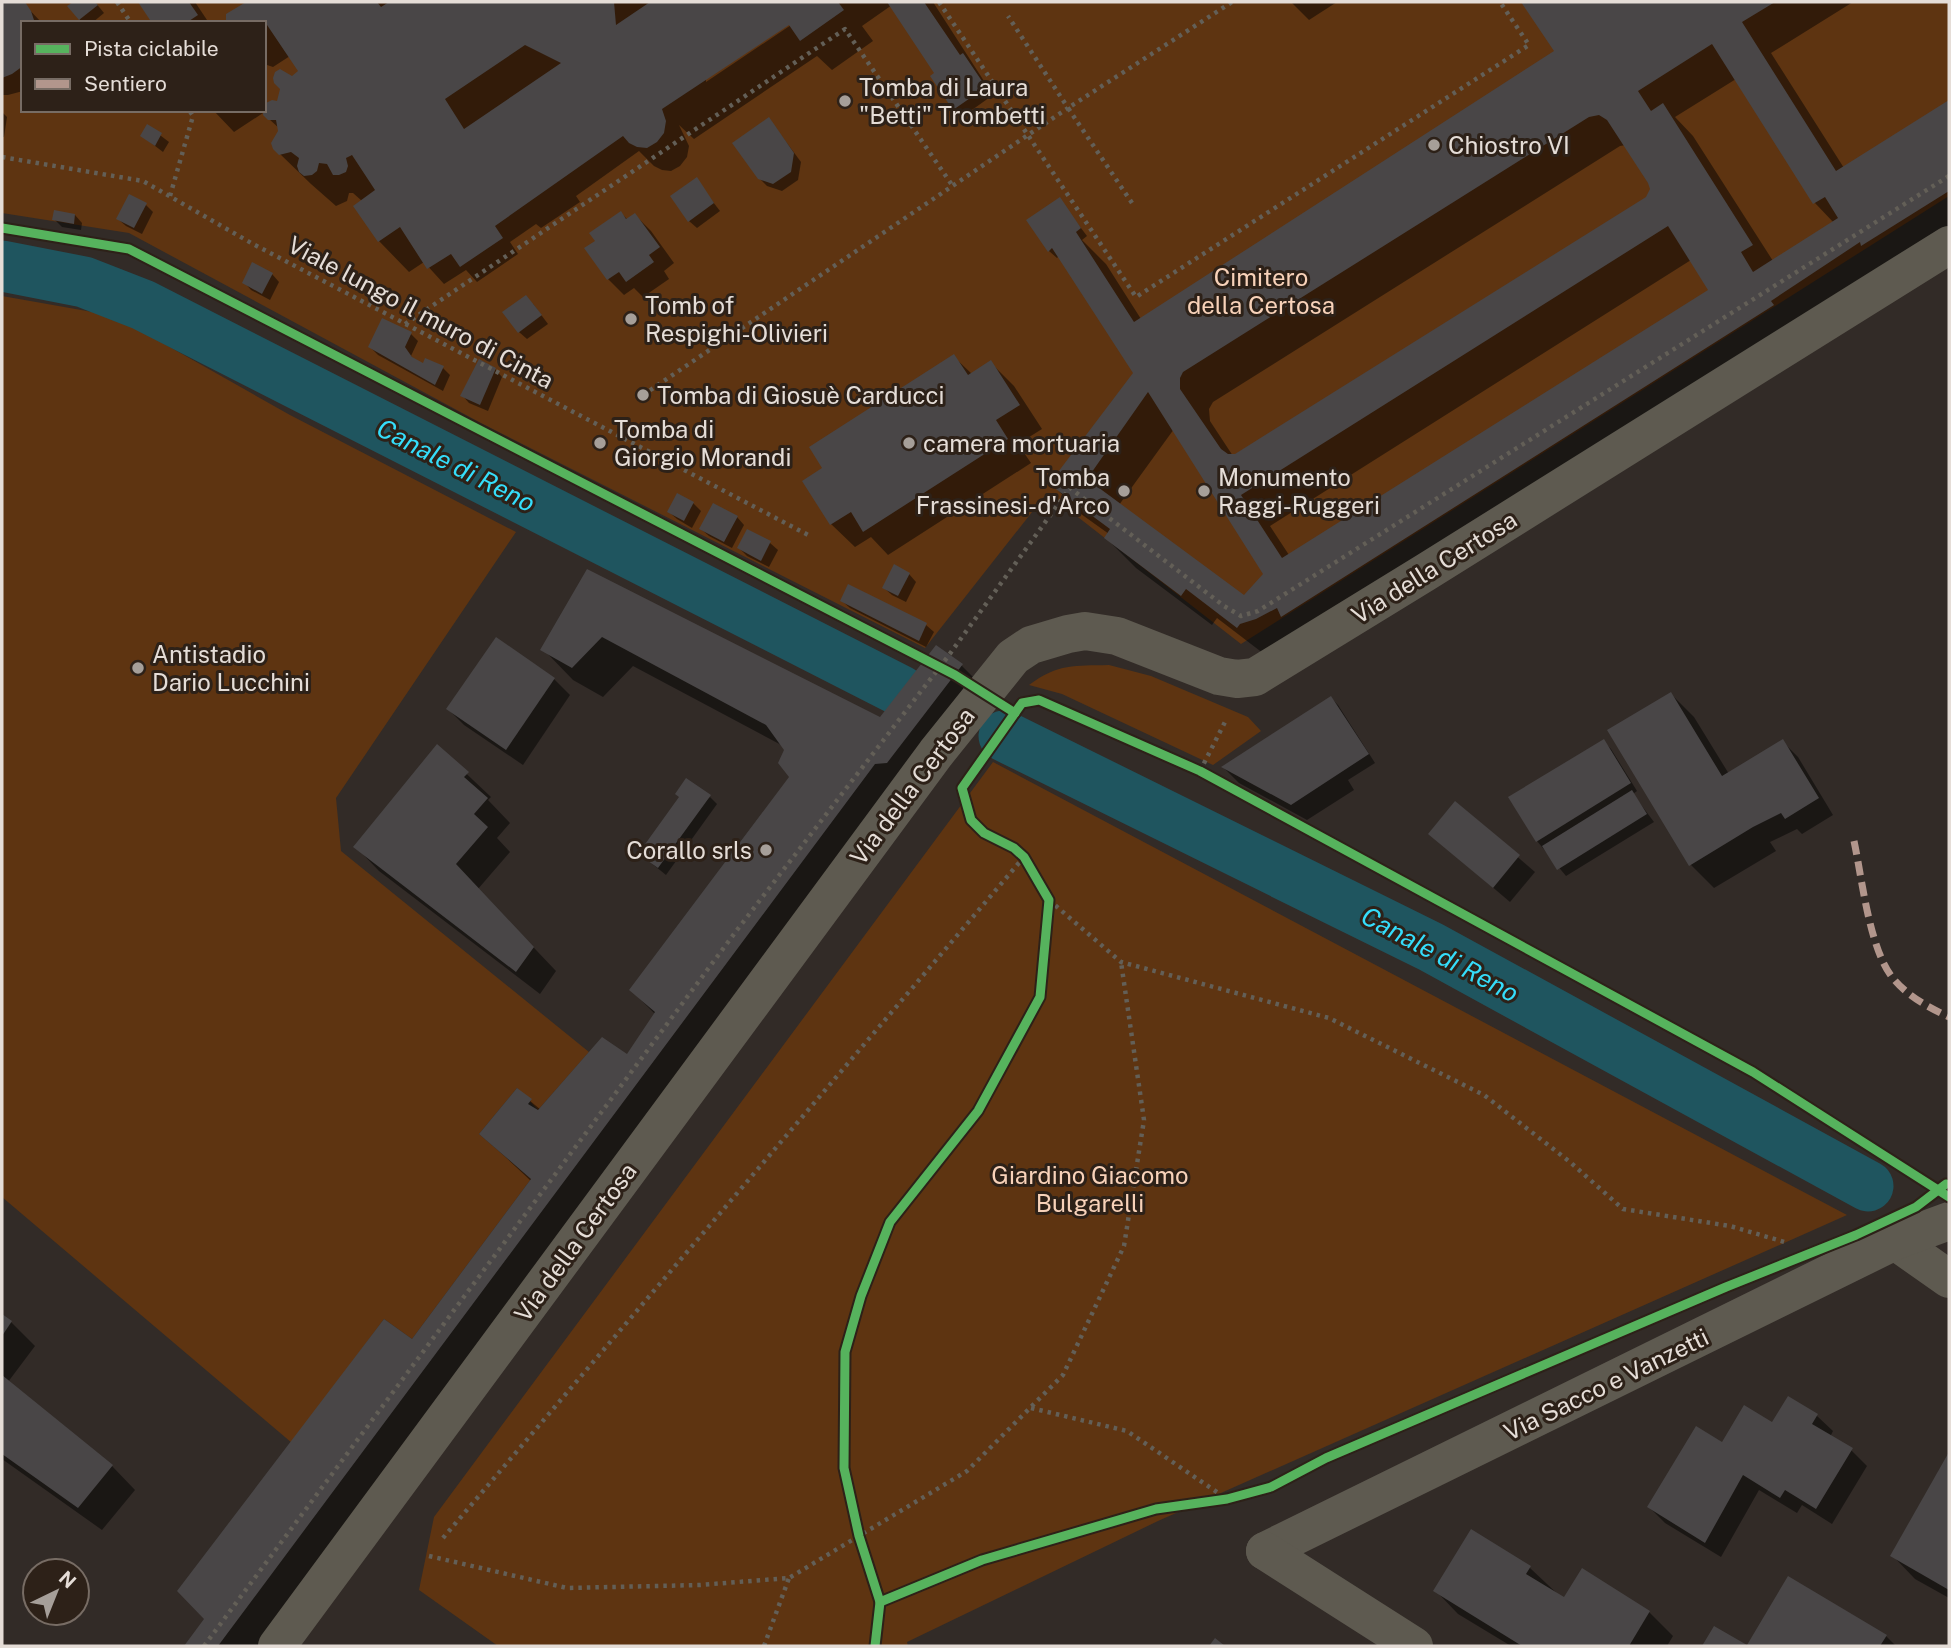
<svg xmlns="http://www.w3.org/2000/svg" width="1951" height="1648" font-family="'Public Sans',sans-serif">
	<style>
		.green { fill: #5e3411; fill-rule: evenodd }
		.shadow { fill: #0007; fill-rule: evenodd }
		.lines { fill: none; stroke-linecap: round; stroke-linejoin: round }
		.canal { stroke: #1f555f; stroke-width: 51 }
		.building { fill: #494647; fill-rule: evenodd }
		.path { stroke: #635f57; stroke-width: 4.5; stroke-dasharray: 3.5 5; stroke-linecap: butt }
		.street { stroke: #5e5a50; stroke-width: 38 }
		.quiet { stroke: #b2968c; stroke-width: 7; stroke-dasharray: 14 7; stroke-linecap: butt }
		.cycleway-casing { stroke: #2d2118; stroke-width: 13 }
		.cycleway { stroke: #56b35d; stroke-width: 9 }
		.poi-dot { fill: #a69f99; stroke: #2d2118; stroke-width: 2.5 }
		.labels { text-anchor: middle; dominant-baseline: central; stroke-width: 6; stroke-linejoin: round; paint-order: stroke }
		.poi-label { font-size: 24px; fill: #e5ddd7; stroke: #2d2118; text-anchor: start }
		.park-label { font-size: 24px; fill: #f8d2b9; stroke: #2d2118 }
		.street-label { font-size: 24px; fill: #e5ddd7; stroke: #2d2118 }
		.water-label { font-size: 26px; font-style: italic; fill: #35ddfa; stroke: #2d2118 }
	</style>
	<rect width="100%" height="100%" fill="#322b27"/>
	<g class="green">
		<path d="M2,2H1949V196L1241,644L1047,493L925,648L479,422L129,233L2,213ZM23,23H264V110H23Z"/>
		<polygon points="2,296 115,316 290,415 516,532 336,798 341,851 589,1052 538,1110 517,1088 479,1134 531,1179 412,1339 384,1319 292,1443 2,1197"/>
		<path d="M1109,665L1151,676L1248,717L1261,731L1213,765L1062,694L1029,685C1059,663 1074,666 1109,665Z"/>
		<polygon points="993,762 1847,1215 1158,1521 907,1642 908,1646 498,1646 419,1590 434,1517"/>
	</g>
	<g class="shadow">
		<polygon points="2,2 22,2 42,23 23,23 23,91 8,95 2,95 2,39 5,35 2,35"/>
		<polygon points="75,2 95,2 104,13 92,23 83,23 69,7"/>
		<polygon points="140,2 195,2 209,23 154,23"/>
		<path d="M249,2H933L993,95L962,117L932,77L936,74L892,5L862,26L873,41L832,70L817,56L694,139L679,125L689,146L687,157L680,166L671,171L662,170L654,166L639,151L576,196L580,202L541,228L536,224L510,242L518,254L477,282L466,270L444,284L424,262L409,272L379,241L362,201L353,193H349L347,201L336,206L311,184L280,154V129L269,119L266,111L234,132L213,110H264L279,103L292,78L300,71L290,56L273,67L264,64V23H227L228,15ZM795,18L797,21L706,82V78Z"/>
		<polygon points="1291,2 1337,2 1309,20"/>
		<path d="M1523,2H1853L1771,53L1844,168L1949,102V240L1268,657L1217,618L1212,625L1136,568L1106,538L1109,534L1081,514L1051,483L1135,373L1059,256L1057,258L1049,251L1059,199L1087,236L1082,240L1106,264L1141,319L1557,51ZM1736,79L1815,203L1834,223L1773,261L1693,136L1675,117ZM1626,145L1650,182L1652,189L1648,198L1233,456L1210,421L1209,409L1213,402L1620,146ZM1691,260L1710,291L1289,555L1270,526ZM1174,429L1265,575L1244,598L1119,505Z"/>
		<polygon points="2,112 7,117 4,137 2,137"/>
		<polygon points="769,119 801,162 798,180 782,191 767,186 759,178"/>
		<polygon points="148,126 169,142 163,152 142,136"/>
		<polygon points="696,180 720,211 697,228 689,221"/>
		<polygon points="146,205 153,212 142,234 126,226 118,219"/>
		<polygon points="621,213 628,220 635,215 651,231 674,263 664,271 669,279 643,297 634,288 624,295 608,279 587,248 597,241"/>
		<polygon points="75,215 82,223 81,230 62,227 54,219"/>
		<polygon points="272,274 279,282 270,300 251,290 244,282"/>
		<polygon points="533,304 548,324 527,339 519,332"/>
		<polygon points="411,334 418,341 411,356 415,361 423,366 443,368 450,375 443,391 378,355 370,347"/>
		<polygon points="954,357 972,374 990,362 1014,386 1042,429 1018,444 1031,463 888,555 871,537 855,547 831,524 825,468"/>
		<polygon points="495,369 502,377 488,411 469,403 462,395"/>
		<polygon points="693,503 701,511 692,528 677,519 669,512"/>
		<polygon points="737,517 744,525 732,548 709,536 701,529"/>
		<polygon points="747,531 770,543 778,550 769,567 747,556 739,548"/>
		<polygon points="587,571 881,719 937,648 962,666 992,696 270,1646 186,1646 532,1182 481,1134 517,1090 541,1110 627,1057 656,1015 631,990 792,777 785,747 633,666 603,697 573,680 543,649"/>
		<polygon points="909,574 916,582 906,602 892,595 884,588"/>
		<polygon points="842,601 926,625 934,632 926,647 850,608"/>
		<polygon points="496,639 554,679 570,695 523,765 464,725 448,709"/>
		<polygon points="1671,694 1694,717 1729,774 1782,741 1798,757 1833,815 1802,834 1797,829 1770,842 1776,851 1714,888 1691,865"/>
		<polygon points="1331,698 1338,705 1375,763 1348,780 1354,790 1307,820 1239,783 1224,768"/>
		<polygon points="1604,742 1611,749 1637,791 1633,794 1654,822 1566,876 1537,841"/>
		<polygon points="437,746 491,797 488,800 510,823 497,838 510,852 478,889 556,971 540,994 379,871 356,847"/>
		<polygon points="710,797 717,804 666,875 640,854"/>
		<polygon points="1455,803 1535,872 1510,902 1430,834"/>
		<polygon points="2,1316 11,1322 35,1346 8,1382 112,1466 135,1490 102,1530 2,1459"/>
		<polygon points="1789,1398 1817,1416 1833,1431 1830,1437 1851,1450 1867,1466 1832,1524 1802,1505 1797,1513 1759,1490 1721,1557 1665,1523 1649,1507 1723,1444 1773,1425"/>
		<polygon points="1949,1456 1949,1598 1915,1579 1892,1555"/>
		<polygon points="1471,1532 1530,1568 1564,1600 1582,1571 1649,1612 1673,1636 1667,1646 1511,1646 1458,1614 1435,1590"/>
		<polygon points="1788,1579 1886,1636 1896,1646 1749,1646"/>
	</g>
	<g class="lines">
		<g class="canal">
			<polyline points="2,266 84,282 143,305 901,691"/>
			<polyline points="1004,736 1431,947 1868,1186"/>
		</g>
	</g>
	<g class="building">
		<polygon points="2,2 25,2 31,11 35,23 23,23 23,66 12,74 2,78"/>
		<polygon points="73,2 95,2 98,5 79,20 67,6"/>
		<polygon points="138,2 189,2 198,15 186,23 152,23"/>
		<path d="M246,2H377L381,7L389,2H614L616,25L650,2H838L844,10L800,41L789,25L662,109L666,121L664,133L657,142L647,148L637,147L629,143L623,136L495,226L503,238L460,267L451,254L427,269L400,227L378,242L353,206L375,190L352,155L346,158L348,166L346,172L339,175H333L327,164L319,163L317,171L312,175L304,176L299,172L297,166L299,158L291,152L279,155L273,149L271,143L278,131L276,120H268L263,115L264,104L272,100L277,101L280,89L274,83L273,78L275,72L280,69L292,76L298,71L265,22L226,23V14ZM525,45L561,63L464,129L445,99Z"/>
		<polygon points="887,2 924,2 960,55 963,53 986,87 953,110 930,76 934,73"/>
		<path d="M1521,2H1775L1742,22L1836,171L1949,100V191L1861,246L1860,242L1771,301L1774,305L1281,617L1277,608L1256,619L1240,624L1237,628L1186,589L1181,596L1104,538L1110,529L1049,484L1133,373L1052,248L1048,252L1026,220L1060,197L1081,228L1076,232L1134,322L1554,51ZM1712,44L1813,204L1825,197L1838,218L1753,272L1741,252L1753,245L1663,103L1651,111L1638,91ZM1599,115L1607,120L1648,183L1650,189L1646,197L1235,454H1228L1221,449L1180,389V378L1183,372L1589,117ZM1668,226L1708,290L1282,558L1241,495ZM1148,392L1263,574L1244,595L1087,479Z"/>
		<polygon points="769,117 794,153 791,172 773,184 758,179 732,143"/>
		<polygon points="147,124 162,133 155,146 140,136"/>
		<polygon points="697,177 714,203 688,222 670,196"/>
		<polygon points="129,194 147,203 134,228 116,219"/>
		<polygon points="54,210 75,214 74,224 52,220"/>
		<polygon points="621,211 626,219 635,213 660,247 649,255 654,262 626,282 619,272 607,280 584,248 595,241 589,233"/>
		<polygon points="252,262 273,273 262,294 242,283"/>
		<polygon points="526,295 542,315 518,333 502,312"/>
		<polygon points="382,318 412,332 405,347 412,357 423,363 425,358 444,366 435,385 368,347"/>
		<polygon points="954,354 968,375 991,360 1020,405 996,420 1008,439 863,532 851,512 830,525 802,481 822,468 809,447"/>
		<polygon points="479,359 496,368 480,405 460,396"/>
		<polygon points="677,493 694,502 684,521 667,512"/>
		<polygon points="713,503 738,516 724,542 699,529"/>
		<polygon points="747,529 771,541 761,561 737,548"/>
		<polygon points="894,564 910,573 898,596 882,588"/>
		<polygon points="587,569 880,717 936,645 963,664 887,763 875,764 218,1646 184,1646 204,1619 177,1591 384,1319 412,1339 531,1179 479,1134 517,1088 532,1099 528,1104 538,1110 602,1037 627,1054 655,1012 629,990 789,777 778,763 784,750 766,725 602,637 572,668 540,650"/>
		<polygon points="848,584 927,623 919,641 840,601"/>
		<polygon points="496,637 555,678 506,750 446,709"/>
		<polygon points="1671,692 1722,776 1783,739 1819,798 1785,819 1781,813 1753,827 1689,866 1607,730"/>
		<polygon points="1331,696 1369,754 1291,805 1221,767"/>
		<polygon points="1604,739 1631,783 1536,842 1508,797"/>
		<polygon points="437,744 469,772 464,777 488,798 474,814 488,827 456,864 534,947 516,972 353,847"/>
		<polygon points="686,778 711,795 658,868 638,854 679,797 675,794"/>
		<polygon points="1632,790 1647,814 1557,870 1542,846"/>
		<polygon points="1455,801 1520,855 1493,888 1428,834"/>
		<polygon points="2,1314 12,1321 2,1336"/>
		<polygon points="2,1375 113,1465 78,1508 2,1454"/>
		<polygon points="1788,1396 1818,1414 1812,1424 1853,1448 1816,1509 1785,1490 1780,1498 1743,1475 1705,1543 1647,1507 1696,1426 1722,1442 1744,1405 1772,1422"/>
		<polygon points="1949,1452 1949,1590 1890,1556"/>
		<polygon points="1471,1529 1531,1566 1526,1574 1564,1597 1582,1568 1650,1611 1629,1646 1522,1646 1433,1591"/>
		<polygon points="1788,1576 1887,1635 1880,1646 1702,1646 1714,1626 1747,1645"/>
		<polygon points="1215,1638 1225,1646 1209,1646"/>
	</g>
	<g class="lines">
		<g class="path">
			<polyline points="117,2 131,23"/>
			<polyline points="939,2 1136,297 1529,45 1500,2"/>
			<polyline points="2,157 143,181 253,244 812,537"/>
			<polyline points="170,196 193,116 189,110"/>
			<polyline points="1132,203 1068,108 1232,2"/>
			<polyline points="405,324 845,29 952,185"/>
			<polyline points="643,395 1068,108 1008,16"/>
			<polyline points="1200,771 1225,722"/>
			<polyline points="1049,900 1121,962 1329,1018 1484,1095 1570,1162 1623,1209 1730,1226 1788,1243"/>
			<polyline points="1031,1408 1127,1431 1227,1499"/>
			<polyline points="443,1538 1024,857"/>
			<polyline points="429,1556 567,1588 700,1585 789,1578 967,1471 1063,1375 1124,1246 1144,1120 1121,962"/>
			<polyline points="204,1646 737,930 949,655 1070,488 1224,606 1241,616 1258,611 1949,176"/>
			<polyline points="764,1646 789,1578"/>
		</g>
		<g class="street">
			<polyline points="1895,1241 1949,1279"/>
			<polyline points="1265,1551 1895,1241 1949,1221"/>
			<polyline points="1265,1551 1414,1646"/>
			<polyline points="277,1646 936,753 1013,657 1031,645 1068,634 1085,631 1117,636 1219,676 1237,679 1255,677 1426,572 1949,245"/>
		</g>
		<path class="quiet" d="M1854,841C1862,878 1869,947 1892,977C1907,996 1928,1007 1949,1017"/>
		<g class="cycleway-casing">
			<g id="cycleway">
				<polyline points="2,228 129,249 955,675 1015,713"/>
				<polyline points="880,1602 982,1560 1156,1509 1227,1499 1271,1487 1326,1458 1726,1287 1856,1235 1916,1207 1946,1184"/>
				<polyline points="875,1646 880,1602 859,1536 844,1468 845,1352 861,1296 890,1222 978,1111 1040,997 1049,900 1024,857 1014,848 984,833 971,820 962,788 1022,703 1039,700 1200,771 1753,1072 1949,1197"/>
			</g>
		</g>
		<use href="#cycleway" class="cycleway"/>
	</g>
	<g class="poi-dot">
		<circle cx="845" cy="101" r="7"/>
		<circle cx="1434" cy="145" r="7"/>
		<circle cx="631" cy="319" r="7"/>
		<circle cx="643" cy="395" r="7"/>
		<circle cx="600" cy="443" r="7"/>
		<circle cx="909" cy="443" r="7"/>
		<circle cx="1124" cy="491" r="7"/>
		<circle cx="1204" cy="491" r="7"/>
		<circle cx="138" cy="668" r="7"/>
		<circle cx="766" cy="850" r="7"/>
	</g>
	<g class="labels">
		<g class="poi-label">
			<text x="859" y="87">Tomba di Laura<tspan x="859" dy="28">"Betti" Trombetti</tspan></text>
			<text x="1448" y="145">Chiostro VI</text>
			<text x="645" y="305">Tomb of<tspan x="645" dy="28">Respighi-Olivieri</tspan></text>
			<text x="657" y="395">Tomba di Giosuè Carducci</text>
			<text x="614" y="429">Tomba di<tspan x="614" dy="28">Giorgio Morandi</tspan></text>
			<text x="923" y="443">camera mortuaria</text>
			<text x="1110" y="477" text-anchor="end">Tomba<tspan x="1110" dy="28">Frassinesi-d'Arco</tspan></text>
			<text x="1218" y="477">Monumento<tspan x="1218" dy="28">Raggi-Ruggeri</tspan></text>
			<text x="152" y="654">Antistadio<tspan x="152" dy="28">Dario Lucchini</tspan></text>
			<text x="752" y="850" text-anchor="end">Corallo srls</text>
		</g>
		<g class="park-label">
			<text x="1261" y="277">Cimitero<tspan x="1261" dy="28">della Certosa</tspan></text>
			<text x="1090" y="1175">Giardino Giacomo<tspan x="1090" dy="28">Bulgarelli</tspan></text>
		</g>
		<g class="street-label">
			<text transform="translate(421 312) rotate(28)">Viale lungo il muro di Cinta</text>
			<text transform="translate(1434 567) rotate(-32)">Via della Certosa</text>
			<text transform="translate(912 786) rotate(-53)">Via della Certosa</text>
			<text transform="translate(575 1242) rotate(-54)">Via della Certosa</text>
			<text transform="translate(1606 1384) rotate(-26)">Via Sacco e Vanzetti</text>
		</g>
		<g class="water-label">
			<text transform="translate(456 465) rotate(27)">Canale di Reno</text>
			<text transform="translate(1440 954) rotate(28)">Canale di Reno</text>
		</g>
	</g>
	<rect width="1951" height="1648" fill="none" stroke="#e5ddd7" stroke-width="7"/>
	<rect x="21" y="21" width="245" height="91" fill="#2d2118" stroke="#776c64" stroke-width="2"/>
	<rect x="35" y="44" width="35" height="10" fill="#56b35d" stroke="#776c64" stroke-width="2"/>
	<text x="84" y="56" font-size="21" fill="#e5ddd7">Pista ciclabile</text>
	<rect x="35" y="79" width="35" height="10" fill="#b2968c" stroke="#776c64" stroke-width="2"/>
	<text x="84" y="91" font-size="21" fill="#e5ddd7">Sentiero</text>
	<g transform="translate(56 1592) rotate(43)"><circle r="33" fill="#2d2118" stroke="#776c64" stroke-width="2"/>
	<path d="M0-5L12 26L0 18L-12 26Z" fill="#a69f99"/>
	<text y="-10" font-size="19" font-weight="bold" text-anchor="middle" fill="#e5ddd7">N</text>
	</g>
</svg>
